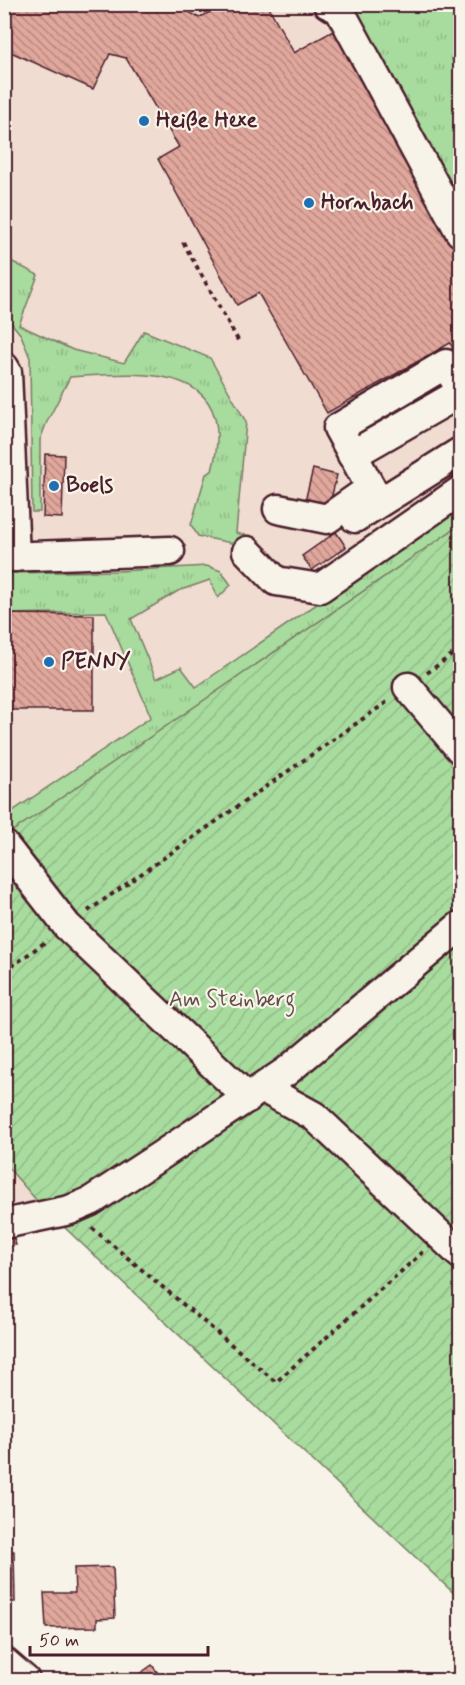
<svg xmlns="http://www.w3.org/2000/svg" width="465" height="1685" font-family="Mynerve,sans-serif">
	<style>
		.built { fill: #f0dcd1 }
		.grass { fill: url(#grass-tufts); stroke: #797d64; stroke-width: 1.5 }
		.garden { fill: url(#garden-furrows); stroke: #797d64; stroke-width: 1.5 }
		.building { fill: url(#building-back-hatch); stroke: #4a1f2b; stroke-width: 1.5 }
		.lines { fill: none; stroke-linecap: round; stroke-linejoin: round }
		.minor-casing { stroke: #4a1f2b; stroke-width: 33 }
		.path { stroke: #4a1f2b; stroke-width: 4; stroke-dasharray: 4.5 4.5; stroke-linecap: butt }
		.minor { stroke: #f7f3e8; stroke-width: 28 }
		.poi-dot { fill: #1f6fb2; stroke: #f7f3e8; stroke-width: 2 }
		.labels { text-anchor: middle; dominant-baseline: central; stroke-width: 4.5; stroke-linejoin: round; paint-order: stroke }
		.poi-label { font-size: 22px; font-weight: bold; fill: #4a1f2b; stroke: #f7f3e8; text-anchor: start }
		.park-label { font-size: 22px; fill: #624e48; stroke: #f7f3e8 }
	</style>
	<defs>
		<pattern id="grass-tufts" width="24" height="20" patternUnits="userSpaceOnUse" patternTransform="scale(1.5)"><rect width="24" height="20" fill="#a8db9e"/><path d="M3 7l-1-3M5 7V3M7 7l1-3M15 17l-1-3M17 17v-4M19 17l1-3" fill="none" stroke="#92bc88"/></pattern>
		<pattern id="garden-furrows" width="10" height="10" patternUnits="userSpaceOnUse" patternTransform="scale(1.5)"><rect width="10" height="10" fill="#a8db9e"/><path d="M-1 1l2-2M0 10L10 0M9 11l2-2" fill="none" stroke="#92bc88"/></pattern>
		<pattern id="building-back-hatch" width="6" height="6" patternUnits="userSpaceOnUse" patternTransform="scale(1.5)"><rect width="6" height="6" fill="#e0a79c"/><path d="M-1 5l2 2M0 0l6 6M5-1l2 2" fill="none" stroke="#b8877f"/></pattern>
	</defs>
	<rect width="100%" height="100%" fill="#f7f3e8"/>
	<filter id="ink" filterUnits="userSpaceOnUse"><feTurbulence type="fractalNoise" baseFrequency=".0167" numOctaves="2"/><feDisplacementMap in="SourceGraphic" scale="12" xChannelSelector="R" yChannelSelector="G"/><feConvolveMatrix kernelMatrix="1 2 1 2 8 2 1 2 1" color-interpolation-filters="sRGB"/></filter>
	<g filter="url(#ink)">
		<g class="built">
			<polygon points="5,5 348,5 460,202 460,506 5,817"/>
			<polygon points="5,1164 38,1202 5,1209"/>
		</g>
		<g class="grass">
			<polygon points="348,5 460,5 460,49 451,58 460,75 460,202"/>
			<path d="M5,258L38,275L19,325L73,350L124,363L144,331L210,358L246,422L236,533L248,536L236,544L198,536L191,525L206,474L212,471C241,362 143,372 70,377L46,424L40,440V512H32L30,358L21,335L5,315Z"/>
			<polygon points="460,506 460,525 5,837 4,817 151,717 106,612 5,614 5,573 119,571 207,566 221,571 231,585 218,598 210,580 178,591 131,619 156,679 181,667 196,687"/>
		</g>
		<polygon class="garden" points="460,525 460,1599 64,1227 38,1202 5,1164 4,837"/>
		<g class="building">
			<polygon points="4,4 176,4 199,18 225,4 267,4 294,53 340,27 460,247 460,361 450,343 327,413 258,293 237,305 158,159 179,147 126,58 110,54 93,89 4,49"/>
			<polygon points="445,373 452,386 378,428 371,415"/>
			<polygon points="45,454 64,455 62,518 43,517"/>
			<polygon points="313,469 337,475 327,515 303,509"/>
			<polygon points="336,532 346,547 312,570 302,556"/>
			<polygon points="4,614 94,615 94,710 4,710"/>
			<polygon points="13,1236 16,1245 5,1247 4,1238"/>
			<polygon points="14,1551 15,1602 4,1602 4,1552"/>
			<polygon points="113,1567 115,1618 97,1619 97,1627 46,1628 44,1593 75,1593 74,1568"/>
			<polygon points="152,1665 163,1680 131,1680"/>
		</g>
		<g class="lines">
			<g class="minor-casing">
				<g id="minor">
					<polyline points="328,4 339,9 460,232"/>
					<polyline points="4,367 7,372 15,557"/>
					<polyline points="352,455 460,393"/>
					<polyline points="278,509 327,519 371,488 338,428 446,364 460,389"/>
					<polyline points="355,518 460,452"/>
					<polyline points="247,551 276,581 320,588 460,491"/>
					<polyline points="4,557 170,551"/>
					<polyline points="408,687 460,749"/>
					<polyline points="4,845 67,926 248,1098"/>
					<polyline points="263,1088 314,1116 460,1254"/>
					<polyline points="4,1224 70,1210 91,1201 160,1156 287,1071 460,926"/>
					<polyline points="4,1662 25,1680"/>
				</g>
			</g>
			<g class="path">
				<polyline points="183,242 239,342"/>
				<polyline points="427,673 460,649"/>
				<polyline points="88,911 387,702"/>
				<polyline points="4,972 48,940"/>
				<polyline points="92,1228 276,1382 423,1252"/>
			</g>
			<use href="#minor" class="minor"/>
		</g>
	</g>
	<g class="poi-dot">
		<circle cx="144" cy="121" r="6"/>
		<circle cx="309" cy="203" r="6"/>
		<circle cx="54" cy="486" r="6"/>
		<circle cx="49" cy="662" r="6"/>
	</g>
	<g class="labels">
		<g class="poi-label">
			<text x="156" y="121">Heiße Hexe</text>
			<text x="321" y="203">Hornbach</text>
			<text x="66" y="486">Boels</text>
			<text x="61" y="662">PENNY</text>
		</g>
		<g class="park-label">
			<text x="232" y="1000">Am Steinberg</text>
		</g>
	</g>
	<rect width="465" height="1685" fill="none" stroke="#f7f3e8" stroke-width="24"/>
	<rect x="12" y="12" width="441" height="1661" fill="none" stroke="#4a1f2b" stroke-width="2" filter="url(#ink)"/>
	<path d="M30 1646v9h178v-9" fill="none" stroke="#4a1f2b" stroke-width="3"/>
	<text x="39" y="1646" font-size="18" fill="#4a1f2b" stroke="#f7f3e8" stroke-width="4.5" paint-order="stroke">50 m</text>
</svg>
